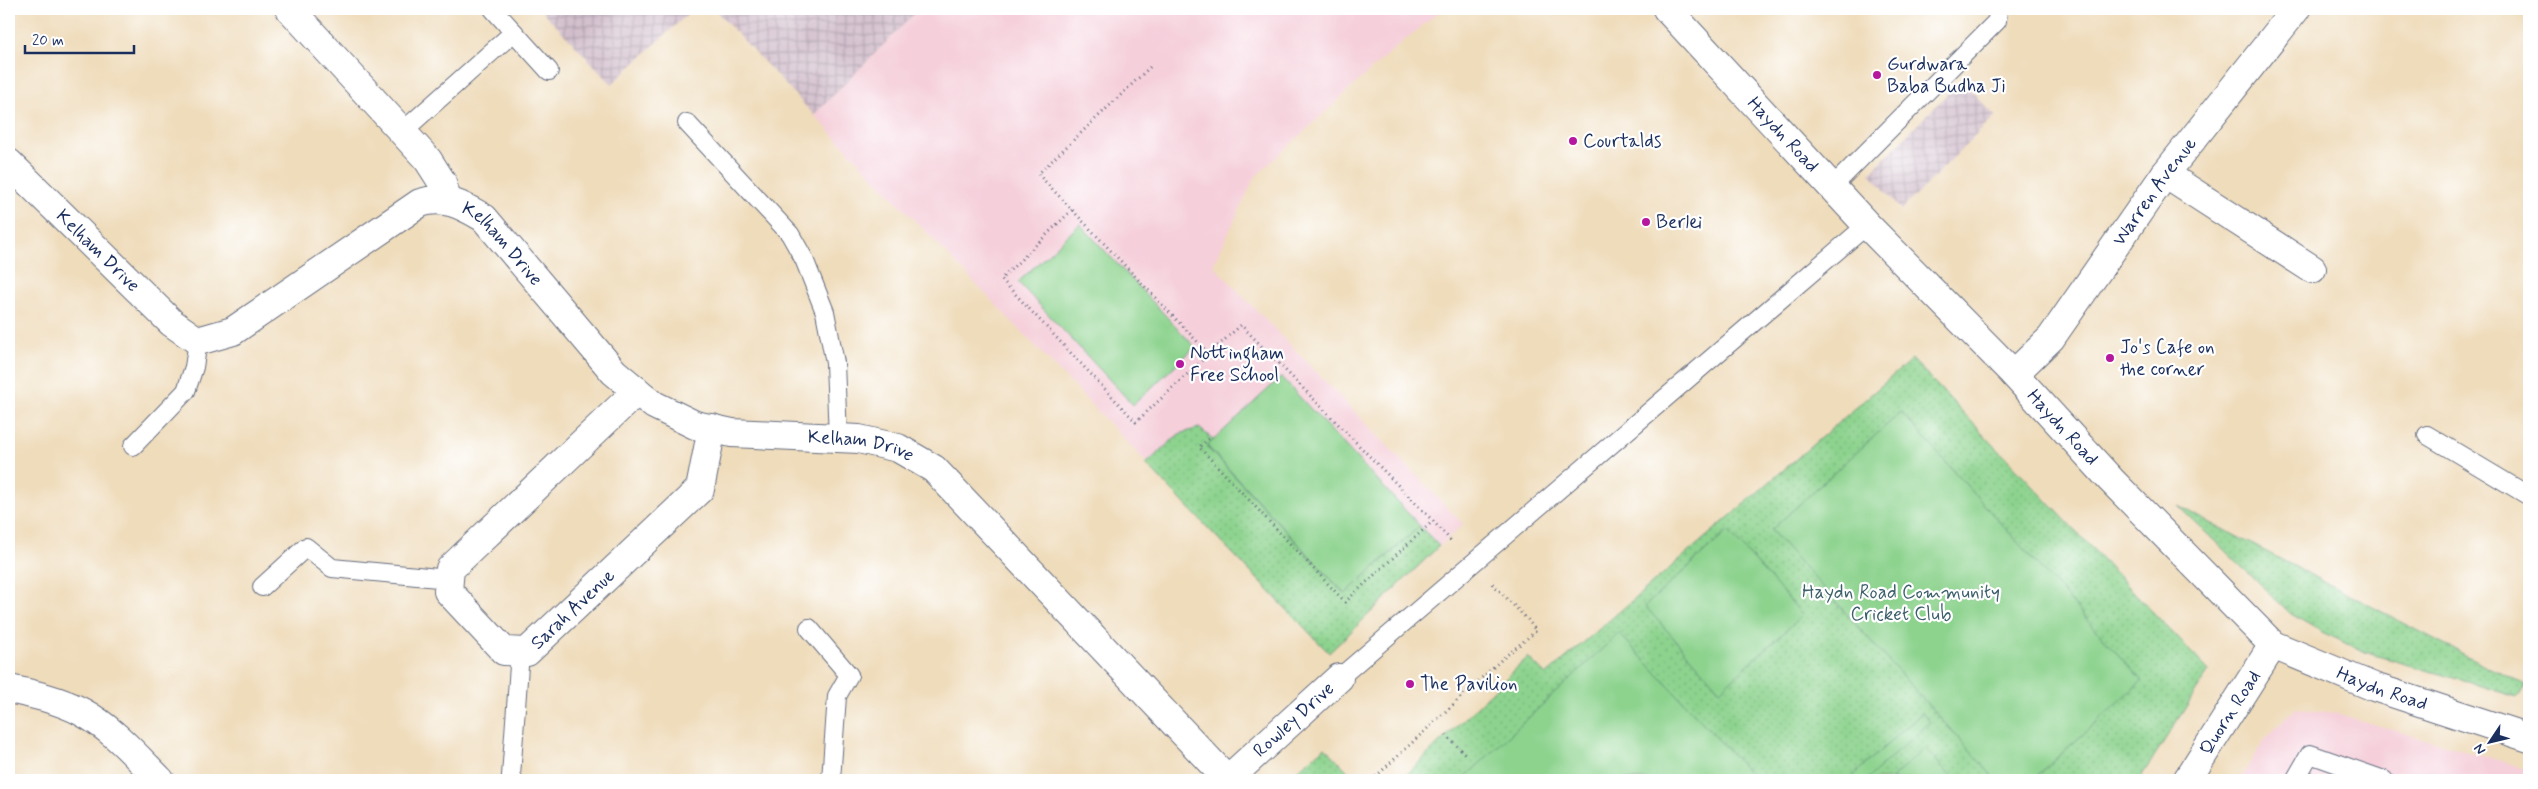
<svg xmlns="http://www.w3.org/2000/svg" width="2538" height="789" font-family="Mynerve,sans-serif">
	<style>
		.built { fill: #f5cfda }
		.industrial { fill: url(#industrial-grid) }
		.grass { fill: url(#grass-dots); stroke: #548176 }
		.pitch { fill: #8dd38e; stroke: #548176 }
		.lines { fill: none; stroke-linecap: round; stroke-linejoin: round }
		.lane-casing { stroke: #656c7f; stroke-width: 20 }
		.street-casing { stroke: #656c7f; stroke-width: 30 }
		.secondary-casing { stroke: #656c7f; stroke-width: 30 }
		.path { stroke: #656c7f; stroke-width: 3; stroke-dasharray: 1 4; stroke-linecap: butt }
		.lane { stroke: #fff; stroke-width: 18 }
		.street { stroke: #fff; stroke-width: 28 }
		.secondary { stroke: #fff; stroke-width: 28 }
		.poi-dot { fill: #b5179e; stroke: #fff; stroke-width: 2 }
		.labels { text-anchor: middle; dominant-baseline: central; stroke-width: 4.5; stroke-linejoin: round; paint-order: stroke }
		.poi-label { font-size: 19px; fill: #1b2f5e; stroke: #fff; text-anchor: start }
		.street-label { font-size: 19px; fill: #1b2f5e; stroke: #fff }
		.park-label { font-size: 19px; fill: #3d606c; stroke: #fff }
	</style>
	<defs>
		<pattern id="industrial-grid" width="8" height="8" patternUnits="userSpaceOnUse" patternTransform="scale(1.25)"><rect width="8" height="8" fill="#d1bdcb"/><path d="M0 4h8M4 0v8" fill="none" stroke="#a99aa8"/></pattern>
		<pattern id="grass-dots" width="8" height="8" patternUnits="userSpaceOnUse" patternTransform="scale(1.25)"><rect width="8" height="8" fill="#8dd38e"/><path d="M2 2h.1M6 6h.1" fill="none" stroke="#79b57d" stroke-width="1.8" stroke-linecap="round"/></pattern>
	</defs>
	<rect width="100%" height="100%" fill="#fff"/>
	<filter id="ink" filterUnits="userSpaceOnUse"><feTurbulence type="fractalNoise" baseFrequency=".02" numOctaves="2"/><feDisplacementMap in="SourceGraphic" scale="10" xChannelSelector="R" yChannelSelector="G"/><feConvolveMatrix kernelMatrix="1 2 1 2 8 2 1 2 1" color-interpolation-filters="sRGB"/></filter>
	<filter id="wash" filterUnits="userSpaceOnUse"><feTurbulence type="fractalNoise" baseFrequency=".0096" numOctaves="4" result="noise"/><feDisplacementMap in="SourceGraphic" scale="20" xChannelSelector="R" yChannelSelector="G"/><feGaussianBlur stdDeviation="1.12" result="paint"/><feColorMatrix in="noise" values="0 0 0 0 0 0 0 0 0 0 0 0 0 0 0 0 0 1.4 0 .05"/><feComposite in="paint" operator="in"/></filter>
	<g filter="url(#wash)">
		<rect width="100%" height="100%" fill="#efdcbb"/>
		<g class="built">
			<polygon points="919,9 1442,9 1387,55 1255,177 1213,265 1463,524 1329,653 814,115"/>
			<polygon points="2296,708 2335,713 2529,769 2529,780 2239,780 2266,738"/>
		</g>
		<g class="industrial">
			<polygon points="540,9 693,9 612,84"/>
			<polygon points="714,9 919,9 814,115"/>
			<polygon points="1961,80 1995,116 1901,210 1870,173"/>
		</g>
		<g class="grass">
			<polygon points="1912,359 2209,671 2139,780 1401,780 1528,657 1546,675"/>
			<polygon points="1199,428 1214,440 1207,447 1345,594 1420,526 1439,546 1329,653 1146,464 1179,434"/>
			<polygon points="2178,506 2525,686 2518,697 2365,652 2322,632 2291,614"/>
			<polygon points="1325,747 1356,780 1286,780"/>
		</g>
		<g class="pitch">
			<polygon points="1080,224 1195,347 1133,405 1018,282"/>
			<polygon points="1281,377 1420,526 1345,594 1207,446"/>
			<polygon points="1901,412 2142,681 2032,780 1996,780 1771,530"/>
			<polygon points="1728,531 1803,615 1720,690 1645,606"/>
			<polygon points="1619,633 1756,780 1462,780"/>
			<polygon points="1922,713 1930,722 1866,780 1848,780"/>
			<polygon points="1925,748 1954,780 1890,780"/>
		</g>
	</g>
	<g filter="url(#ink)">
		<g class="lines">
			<g class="lane-casing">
				<g id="lane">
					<polyline points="493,9 549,71"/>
					<polyline points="687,123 790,234 804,259 825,312 835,363 838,438"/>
					<polyline points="402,132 514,32"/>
					<polyline points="1832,187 1997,21 1998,9"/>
					<polyline points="2427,435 2529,496"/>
					<polyline points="133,446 186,391 194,367 198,341"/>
					<polyline points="262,587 306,547 332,568 449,579"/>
					<polyline points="809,628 849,675 837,696 831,780"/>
					<polyline points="1339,678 1867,225"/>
					<polyline points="514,780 511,776 520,652"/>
					<polyline points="2295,780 2310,754 2384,780"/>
				</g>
			</g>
			<g class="street-casing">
				<g id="street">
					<polyline points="290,9 428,160 442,182 447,200"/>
					<path id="s1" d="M9,163L172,323L198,341L233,331L420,203C445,195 463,206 484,218L614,372L654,405L695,425L732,433L859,439L898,448L934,469L1228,780"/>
					<polyline points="2165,174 2312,269"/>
					<path id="s2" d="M2014,374L2051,338L2165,174L2296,9"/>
					<path id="s3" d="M637,391L450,569L448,591L504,651L527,652L700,489L712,428"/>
					<path d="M9,689C33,694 60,700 82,712C112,728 136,756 160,780"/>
					<path id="s4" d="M1227,780L1339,678"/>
					<path id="s5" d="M2187,780L2273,645"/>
				</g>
			</g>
			<g class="secondary-casing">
				<g id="secondary">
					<path id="s6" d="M1667,9L1867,225L2014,374L2111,480L2273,645L2374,687L2529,738"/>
				</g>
			</g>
			<g class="path">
				<polyline points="1150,67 1038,174 1209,354 1241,325 1433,521 1345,602 1199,447 1211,437"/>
				<polyline points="1072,210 1001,279 1136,422 1209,354"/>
				<polyline points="1433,521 1453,543"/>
				<polyline points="1446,735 1466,755"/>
				<polyline points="1372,780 1501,660 1536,631 1528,620 1492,583"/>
			</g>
			<use href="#lane" class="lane"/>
			<use href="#street" class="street"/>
			<use href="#secondary" class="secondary"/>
		</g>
	</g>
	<g class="poi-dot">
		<circle cx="1877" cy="75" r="5"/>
		<circle cx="1573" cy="141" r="5"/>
		<circle cx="1646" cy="222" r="5"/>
		<circle cx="2110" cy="358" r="5"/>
		<circle cx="1180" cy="364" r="5"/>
		<circle cx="1410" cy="684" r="5"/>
	</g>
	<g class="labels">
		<g class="poi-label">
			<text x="1887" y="64">Gurdwara<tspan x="1887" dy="22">Baba Budha Ji</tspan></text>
			<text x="1583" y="141">Courtalds</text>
			<text x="1656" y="222">Berlei</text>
			<text x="2120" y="347">Jo's Cafe on<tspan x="2120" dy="22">the corner</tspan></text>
			<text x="1190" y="353">Nottingham<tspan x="1190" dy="22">Free School</tspan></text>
			<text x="1420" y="684">The Pavilion</text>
		</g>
		<g class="street-label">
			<text stroke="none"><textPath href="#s6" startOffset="171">Haydn Road</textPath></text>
			<text stroke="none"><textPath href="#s2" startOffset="231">Warren Avenue</textPath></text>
			<text stroke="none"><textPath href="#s1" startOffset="622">Kelham Drive</textPath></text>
			<text stroke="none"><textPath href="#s1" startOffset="125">Kelham Drive</textPath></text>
			<text stroke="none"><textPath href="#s6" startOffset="576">Haydn Road</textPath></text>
			<text stroke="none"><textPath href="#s1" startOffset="1058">Kelham Drive</textPath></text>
			<text stroke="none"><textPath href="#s3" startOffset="448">Sarah Avenue</textPath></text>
			<text stroke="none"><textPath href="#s6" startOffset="996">Haydn Road</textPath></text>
			<text stroke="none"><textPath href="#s5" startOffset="80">Quorn Road</textPath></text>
			<text stroke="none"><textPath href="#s4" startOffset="90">Rowley Drive</textPath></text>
		</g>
		<g class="park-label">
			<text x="1901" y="592">Haydn Road Community<tspan x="1901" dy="22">Cricket Club</tspan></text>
		</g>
	</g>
	<rect width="2538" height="789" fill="none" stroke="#fff" stroke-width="30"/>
	<g transform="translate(2490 742) rotate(235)" stroke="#ffffff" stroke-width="4" paint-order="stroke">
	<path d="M0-4L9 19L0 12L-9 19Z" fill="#1b2f5e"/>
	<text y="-8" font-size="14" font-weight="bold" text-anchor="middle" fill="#1b2f5e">N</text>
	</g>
	<path d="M25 45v8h109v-8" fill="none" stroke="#1b2f5e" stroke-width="2.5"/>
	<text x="32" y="45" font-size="15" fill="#1b2f5e" stroke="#ffffff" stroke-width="4" paint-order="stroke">20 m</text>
</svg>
